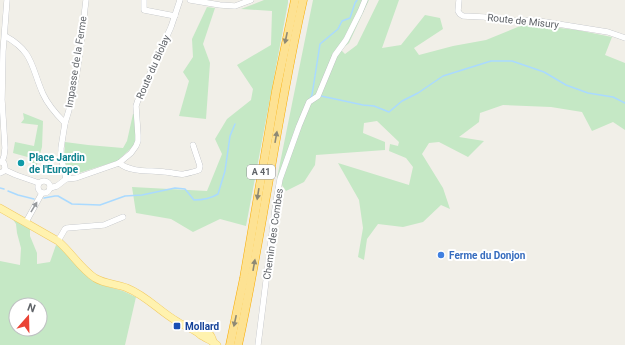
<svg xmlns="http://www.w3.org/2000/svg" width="625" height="345" font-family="Roboto,sans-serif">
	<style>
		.green { fill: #c5e8c5; fill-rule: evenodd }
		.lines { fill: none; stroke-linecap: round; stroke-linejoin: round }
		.stream { stroke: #aadaff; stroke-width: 1.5 }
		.minor-casing { stroke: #b5b8bc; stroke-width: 6 }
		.major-casing { stroke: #f2c960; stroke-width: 8 }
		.highway-casing { stroke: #f9ab00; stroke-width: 9 }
		.minor { stroke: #fff; stroke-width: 5.5 }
		.major { stroke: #fff2af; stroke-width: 7 }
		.highway { stroke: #fde293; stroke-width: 8 }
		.oneway { fill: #8e8975 }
		.oneway2 { fill: #979a9d }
		.culture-dot { fill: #0f9aa8; stroke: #fff; stroke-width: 1.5 }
		.shop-dot { fill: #3f7fe0; stroke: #fff; stroke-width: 1.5 }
		.transit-dot { fill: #1a4fb4; stroke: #fff; stroke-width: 1.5 }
		.labels { text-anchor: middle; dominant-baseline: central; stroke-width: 4; stroke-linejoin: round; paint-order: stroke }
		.shield { fill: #fff; stroke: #8f9295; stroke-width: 1 }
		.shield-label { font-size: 9px; font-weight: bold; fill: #5f6368 }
		.street-label { font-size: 10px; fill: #5f6368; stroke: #fff }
		.culture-label { font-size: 10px; font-weight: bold; fill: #0d838f; stroke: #fff; text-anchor: start }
		.shop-label { font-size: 10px; font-weight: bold; fill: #366cbe; stroke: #fff; text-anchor: start }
		.transit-label { font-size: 10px; font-weight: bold; fill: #164399; stroke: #fff; text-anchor: start }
	</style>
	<rect width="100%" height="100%" fill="#f1efe8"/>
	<g class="green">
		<polygon points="264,0 288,0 288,3 246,226 220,219 193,232 171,219 136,213 132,187 207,191 222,154 215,139 227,119 251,100 253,89 237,65 271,45 272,11 241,9"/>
		<polygon points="313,0 369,0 349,43 341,50 345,54 357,45 379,0 399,0 382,48 401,45 425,15 440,18 443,29 414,48 419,55 453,46 486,40 525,24 577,30 612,37 605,55 625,63 625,130 613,122 592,131 582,112 551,107 503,105 480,113 479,122 459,137 484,141 468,157 439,142 429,143 422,154 443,188 450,209 441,205 423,222 403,227 378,224 367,239 364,260 358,257 363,228 359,200 338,163 409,185 413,167 406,158 389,151 390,144 398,146 399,142 377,121 364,123 363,133 385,142 385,150 316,155 315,165 304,182 286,191 277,178"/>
		<polygon points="207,7 215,8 203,44 210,63 206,119 179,116 189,81 183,72 193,57 192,39"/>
		<polygon points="23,113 43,121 42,147 34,175 32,174 33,167 31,158 13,153 15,142 34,146 38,125 21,123 24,119"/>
		<polygon points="133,114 135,114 136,138 134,145 127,152 117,161 79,173 68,175 64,158 65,142 88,145 123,148 127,141"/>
		<path d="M12,218L30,227V236L37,253V264L50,262L56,245L61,247L93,280L109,287L123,291L136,297L125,345H0V261L20,265L21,248L17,233L16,224ZM16,305H40V329H16Z"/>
	</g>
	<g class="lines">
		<g class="stream">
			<polyline points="321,96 363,105 374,106 389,112 402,101 418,93 443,76 491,61 512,61 544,72 566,85 588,93 613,97 625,103"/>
			<polyline points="310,99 312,95 320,44 338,29 342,21 350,18 355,3 357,0"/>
			<polyline points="0,188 4,189"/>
			<polyline points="8,191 18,195 34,199"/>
			<path d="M44,198L55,196H58L72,204L100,205L125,196L142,195L175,188L185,189L194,200C203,200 210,199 218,194L225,171L230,136L235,124"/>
		</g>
		<g class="minor-casing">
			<g id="minor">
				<polyline points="144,0 144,10 175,16"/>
				<polyline points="190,0 220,5 235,6 251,0"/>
				<polyline points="459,0 458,11 460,14 463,16 484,17 512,21 533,20 608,32 625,38"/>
				<path d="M5,36C34,52 31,67 43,94C48,105 56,114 65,123L61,148V156L66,179"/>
				<path d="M65,123C78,85 81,40 86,0"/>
				<polyline points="0,162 4,163 5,168 4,171 0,173"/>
				<polyline points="2,162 4,156 5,148 2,100 3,51 7,0"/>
				<path d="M119,163C132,173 150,170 165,172C171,172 177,175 184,174C189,173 194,172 199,170L200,166L193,145"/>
				<polyline points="5,170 16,175 39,183"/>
				<circle cx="44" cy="187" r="6"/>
				<polyline points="50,188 57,186 66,179 76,178 119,163 131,153 136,146 138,141 138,135 136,106 138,100 171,27 180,0"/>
				<polyline points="26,222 42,193"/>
				<polyline points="58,241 65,229 67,228 104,225 123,217"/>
				<polyline points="258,345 276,201 280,179 299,126 309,102 318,96 335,55 346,40 360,12 365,0"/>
			</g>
		</g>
		<g class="major-casing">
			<g id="major">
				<path d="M0,208L58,241C71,252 81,269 95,278C105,284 117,284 127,288C147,296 160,312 178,322C184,326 191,328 197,332C199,334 201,336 204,337C209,340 213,341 217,345"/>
				<path d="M197,332C205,328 212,334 213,342"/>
			</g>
		</g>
		<g class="highway-casing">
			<g id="highway">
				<polyline points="230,345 244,278 276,91 295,0"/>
				<path d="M238,345C263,231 277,114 303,0"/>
			</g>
		</g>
		<use href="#minor" class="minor"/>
		<use href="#major" class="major"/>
		<use href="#highway" class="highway"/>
	</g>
	<defs><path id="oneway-solid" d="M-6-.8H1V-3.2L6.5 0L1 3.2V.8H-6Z"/></defs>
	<g class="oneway">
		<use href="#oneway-solid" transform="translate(286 38) rotate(102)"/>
		<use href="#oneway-solid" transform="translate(276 137) rotate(-80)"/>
		<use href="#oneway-solid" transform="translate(258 194) rotate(99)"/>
		<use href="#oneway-solid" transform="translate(254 265) rotate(-80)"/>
		<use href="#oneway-solid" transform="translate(235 321) rotate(102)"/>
	</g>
	<use class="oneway2" href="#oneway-solid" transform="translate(34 207) rotate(-59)"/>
	<circle class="culture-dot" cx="21" cy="163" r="4"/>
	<circle class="shop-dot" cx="441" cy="255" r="4"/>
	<rect class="transit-dot" x="173" y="322" width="8" height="8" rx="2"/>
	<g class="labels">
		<rect class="shield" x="247" y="165" width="28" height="14" rx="3"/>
		<g class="shield-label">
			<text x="261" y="172">A 41</text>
		</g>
		<g class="street-label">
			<text transform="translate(523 21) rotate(6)">Route de Misury</text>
			<text transform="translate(76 62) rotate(-81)">Impasse de la Ferme</text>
			<text transform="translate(153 67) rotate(-66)">Route du Biolay</text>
			<text transform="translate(273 234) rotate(-82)">Chemin des Combes</text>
		</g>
		<g class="culture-label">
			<text x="29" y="157">Place Jardin<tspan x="29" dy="12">de l'Europe</tspan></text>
		</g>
		<g class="shop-label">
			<text x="449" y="255">Ferme du Donjon</text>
		</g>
		<g class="transit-label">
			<text x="185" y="326">Mollard</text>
		</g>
	</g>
	<g transform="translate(28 317) rotate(20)"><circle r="19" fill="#ffffff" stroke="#bfc1c3"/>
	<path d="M0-3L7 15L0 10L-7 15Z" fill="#ea4335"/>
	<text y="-6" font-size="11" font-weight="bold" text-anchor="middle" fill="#5f6368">N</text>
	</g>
</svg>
